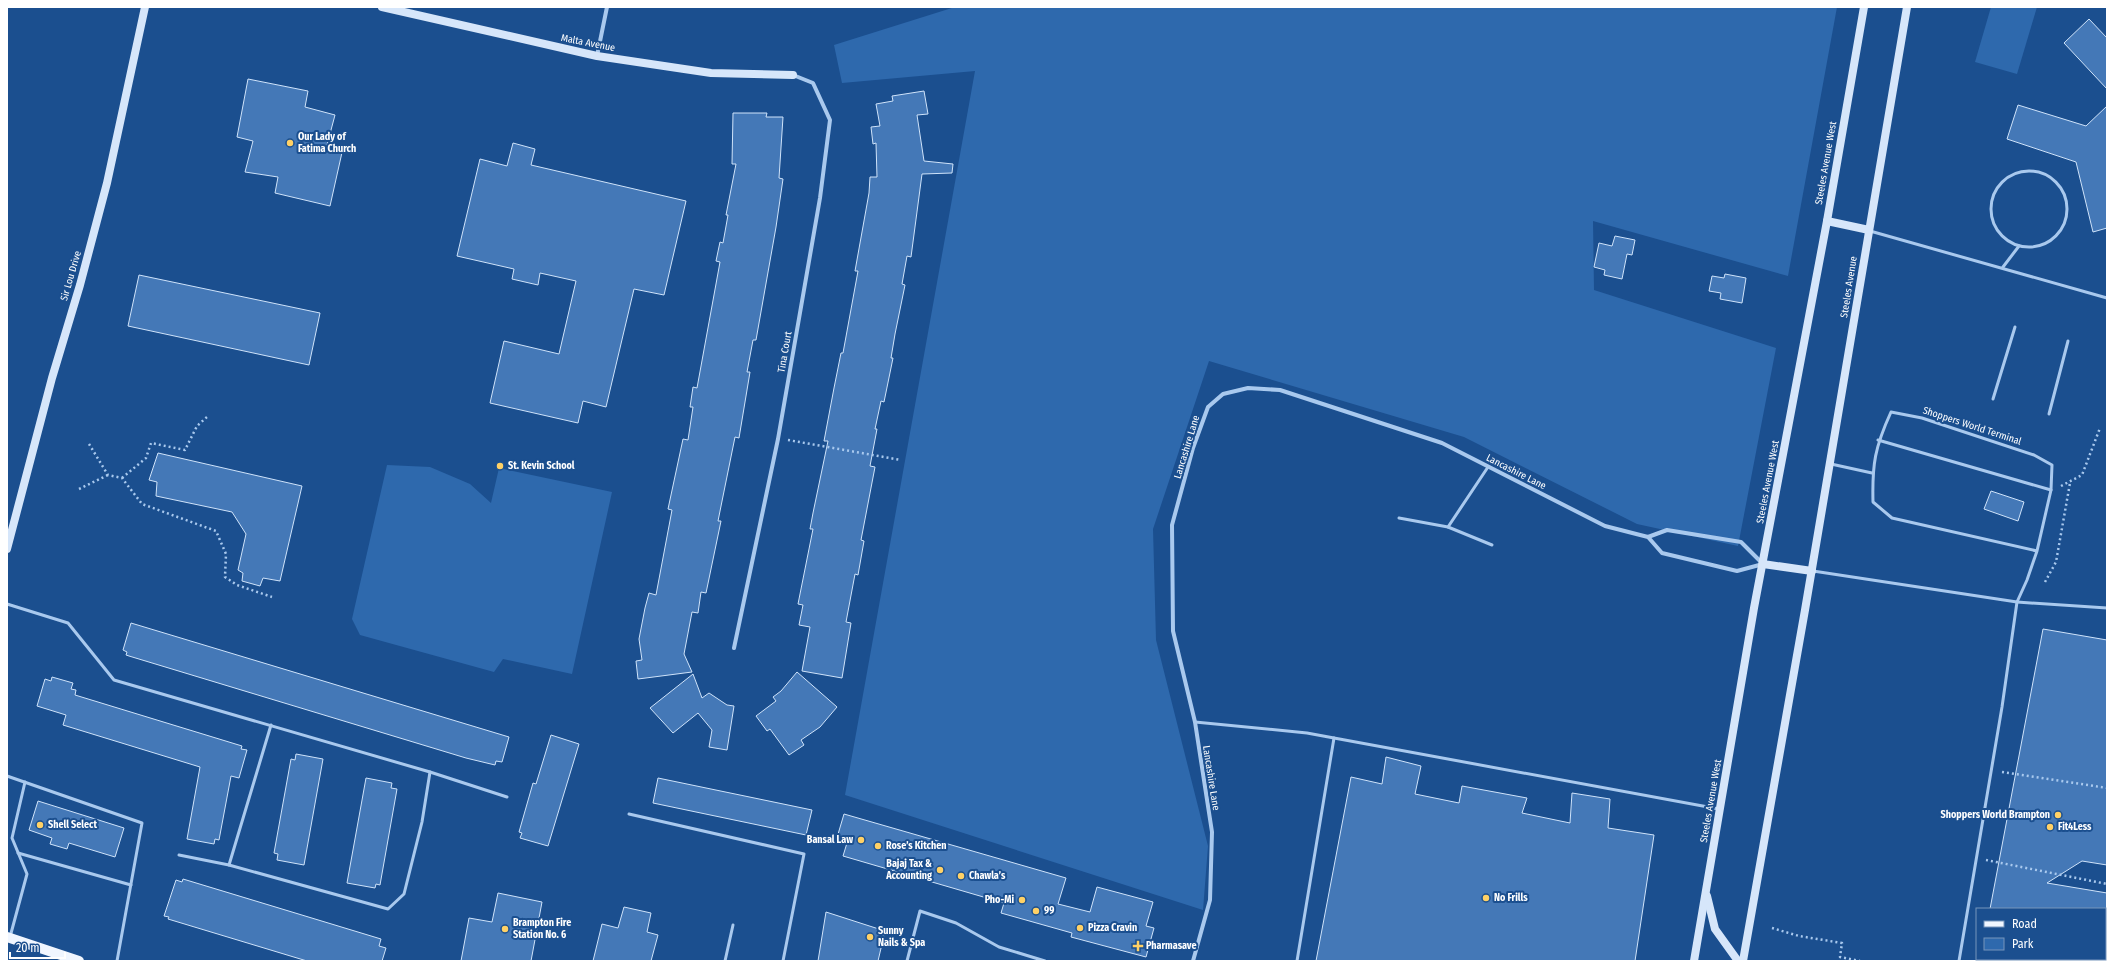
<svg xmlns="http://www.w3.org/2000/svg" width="2114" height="968" font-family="'Fira Sans Condensed',sans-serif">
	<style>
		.green { fill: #2e69ad }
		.building { fill: #4478b7; stroke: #cfe3fa }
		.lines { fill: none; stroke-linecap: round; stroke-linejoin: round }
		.path { stroke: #a9c9ee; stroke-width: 2.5; stroke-dasharray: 2 3; stroke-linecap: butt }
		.lane { stroke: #a9c9ee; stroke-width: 3 }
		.street { stroke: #a9c9ee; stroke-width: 4 }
		.secondary { stroke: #d6e6fa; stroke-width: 8 }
		.primary { stroke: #f0f6ff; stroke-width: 10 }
		.poi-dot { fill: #ffd166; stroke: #1b4f8f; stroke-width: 1.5 }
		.labels { text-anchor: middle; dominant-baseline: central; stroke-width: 4; stroke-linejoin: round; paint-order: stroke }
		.street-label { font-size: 10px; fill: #fff; stroke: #1b4f8f }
		.poi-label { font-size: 10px; font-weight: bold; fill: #fff; stroke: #1b4f8f; text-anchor: start }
	</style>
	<rect width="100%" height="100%" fill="#1b4f8f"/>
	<g class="green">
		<polygon points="955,7 1837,7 1788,276 1593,221 1594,290 1776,348 1738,546 1637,524 1464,437 1209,361 1153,529 1156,640 1208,846 1203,910 845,795 975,71 842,83 834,45"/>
		<polygon points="1991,7 2037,7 2017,74 1975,62"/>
		<polygon points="387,465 430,467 470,484 491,503 499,468 612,492 572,674 503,659 494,672 360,635 352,619"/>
	</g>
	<g class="building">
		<polygon points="2089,19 2107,38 2107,89 2064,43"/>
		<polygon points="248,79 308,91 305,107 335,115 327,145 343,148 330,206 275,193 278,177 245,172 253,141 237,137"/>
		<polygon points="924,91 928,114 917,115 924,161 953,164 952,173 922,174 911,257 907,256 902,284 905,285 895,334 891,358 893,358 884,402 881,401 875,429 877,429 870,466 875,467 861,540 864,541 858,575 855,574 846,622 851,623 842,678 802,671 810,627 799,625 803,605 798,604 813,529 810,529 813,513 828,441 824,441 834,388 841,353 843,353 858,271 855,271 869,193 870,177 877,177 876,143 873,144 871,127 880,126 876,104 893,101 892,96"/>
		<polygon points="2018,105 2086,126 2107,106 2107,228 2093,232 2076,162 2007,139"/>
		<polygon points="733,113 767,113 766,117 783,117 779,178 783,179 776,227 756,340 753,340 747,372 750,372 739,438 735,437 718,521 721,521 706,593 701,592 698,613 692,612 684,654 692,672 638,679 636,661 642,660 639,639 645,608 649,593 656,595 672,510 668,509 683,439 688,440 693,407 690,407 693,387 697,388 720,262 716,261 720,242 723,243 728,215 726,215 736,164 732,164"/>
		<polygon points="513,143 535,149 531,165 686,201 664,295 634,289 606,407 583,401 578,423 490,403 504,341 559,354 576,281 540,273 538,285 512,279 514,269 457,256 480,159 507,166"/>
		<polygon points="1615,236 1635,240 1632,255 1627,254 1622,279 1604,275 1605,270 1594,267 1599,243 1612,246"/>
		<polygon points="1725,274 1746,278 1742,303 1720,299 1721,293 1709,291 1712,276 1724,278"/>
		<polygon points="139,275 320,313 309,365 128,326"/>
		<polygon points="158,453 302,486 280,581 263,578 260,586 242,581 243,573 238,570 246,534 232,512 156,496 157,482 149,480"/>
		<polygon points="1991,491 2024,502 2018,521 1984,509"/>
		<polygon points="131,623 509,737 502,762 496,761 495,765 466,758 129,656 126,655 127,652 123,650"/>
		<polygon points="2043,629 2107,640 2107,865 2082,861 2047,883 2107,893 2107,909 1990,909"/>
		<polygon points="797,672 837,707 820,727 801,740 804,745 789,755 770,729 767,731 756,716 776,701 773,697 781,691"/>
		<polygon points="693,674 702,698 709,693 727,705 734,706 727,750 709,747 712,730 698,713 673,733 650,708"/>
		<polygon points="52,677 73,683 71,689 76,690 75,695 242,746 241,749 247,750 239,778 231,776 219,840 215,839 214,844 187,839 200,767 63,725 66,715 37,706 45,679 51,681"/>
		<polygon points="551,735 579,744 548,846 520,838 522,833 519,832 533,783 536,784"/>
		<polygon points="296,754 323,759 304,865 277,860 278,854 274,853 291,759 295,760"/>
		<polygon points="1386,757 1421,766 1415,794 1459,803 1462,786 1527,798 1522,813 1570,823 1572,793 1610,799 1608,828 1654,835 1635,961 1316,961 1351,777 1382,784"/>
		<polygon points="366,778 392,783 391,788 397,789 380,885 376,884 375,888 347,883"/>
		<polygon points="658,778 812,810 806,835 653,803"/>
		<polygon points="38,801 124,828 115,857 69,843 67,849 50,844 52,838 29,830"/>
		<polygon points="844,814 1066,878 1058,904 1090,912 1097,887 1153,902 1146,926 1154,928 1146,957 1071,937 1072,933 1001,913 1004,903 843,856 847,843 836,841"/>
		<polygon points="183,879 381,939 379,946 386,948 382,961 307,961 168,919 169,917 164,916 176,880 182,882"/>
		<polygon points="498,893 542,902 531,961 461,961 469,918 492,922"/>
		<polygon points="624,907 651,913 647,932 658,935 651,961 593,961 602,924 618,928"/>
		<polygon points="826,912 885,931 878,961 818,961"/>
	</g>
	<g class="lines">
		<g class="path">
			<polyline points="788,440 901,460"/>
			<polyline points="89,444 108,475 122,478 142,504 216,531 226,554 225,577 237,585 272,597"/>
			<polyline points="122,478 146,458 151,443 185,450 197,426 208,416"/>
			<polyline points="2061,486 2082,475 2100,428"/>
			<polyline points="79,489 108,475"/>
			<polyline points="2045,582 2056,562 2070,483"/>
			<polyline points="2002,772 2107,788"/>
			<polyline points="1986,860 2107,884"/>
			<polyline points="1772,928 1799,936 1842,943 1840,957 1860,961"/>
		</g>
		<g class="lane">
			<circle cx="2029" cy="209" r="38"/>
			<polyline points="1870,231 2107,298"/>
			<polyline points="2003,267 2019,246"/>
			<polyline points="1993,399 2015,327"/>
			<polyline points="2049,414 2068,341"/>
			<polyline points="1878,440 2051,490"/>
			<polyline points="1831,464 1872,473"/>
			<polyline points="1399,518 1448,527 1492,545"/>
			<polyline points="1448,527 1488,467"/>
			<polyline points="1813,571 2017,602 2107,608"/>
			<polyline points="7,604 68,623 114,680 430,772 507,797"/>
			<polyline points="1195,722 1307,733 1334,738 1297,961"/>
			<polyline points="1334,738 1719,809"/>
			<polyline points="7,776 142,823 117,961"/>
			<polyline points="629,814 804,854 783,961"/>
			<polyline points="18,853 131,885"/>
			<polyline points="179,855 229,865 388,909 404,894 422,822 430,772"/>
			<polyline points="229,865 271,725"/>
			<polyline points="10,937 27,874 12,838 25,782"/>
			<polyline points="725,961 733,925"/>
			<polyline points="907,961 920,911 956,923 999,947 1045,961"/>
			<path d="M1959,961L2002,707L2017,602L2027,580L2037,551L2051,490L2052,465L2034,455L1922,418L1891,412C1875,447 1872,464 1873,502L1892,518L2037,551"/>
		</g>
		<g class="street">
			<polyline points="597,56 607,7"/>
			<polyline points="734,648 778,439 820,198 830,120 813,83 793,75"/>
			<polyline points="1193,961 1210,900 1212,832 1195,722 1173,631 1172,525 1193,448 1208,407 1223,394 1248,388 1280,390 1442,443 1605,526 1648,537 1662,553 1737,571 1763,564 1741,542 1667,530 1648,537"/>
		</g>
		<g class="secondary">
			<polyline points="382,7 597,56 711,73 793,75"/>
			<polyline points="1827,221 1869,230"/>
			<polyline points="7,549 52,378 80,285 107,183 145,7"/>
			<polyline points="1763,564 1812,571"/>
			<polyline points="1707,896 1715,929 1738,961"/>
			<polyline points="1694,961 1754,608 1827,221 1864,7"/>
			<polyline points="1743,961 1805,610 1907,7"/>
		</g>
		<polyline class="primary" points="7,937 79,961"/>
	</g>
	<g class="poi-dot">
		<circle cx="290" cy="143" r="4"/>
		<circle cx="500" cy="466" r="4"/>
		<circle cx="2058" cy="815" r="4"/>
		<circle cx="40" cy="825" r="4"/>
		<circle cx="2050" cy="827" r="4"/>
		<circle cx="861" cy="840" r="4"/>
		<circle cx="878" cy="846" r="4"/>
		<circle cx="940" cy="870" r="4"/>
		<circle cx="961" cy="876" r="4"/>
		<circle cx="1486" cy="898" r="4"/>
		<circle cx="1022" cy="900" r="4"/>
		<circle cx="1036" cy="911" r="4"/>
		<circle cx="1080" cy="928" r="4"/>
		<circle cx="505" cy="929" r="4"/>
		<circle cx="870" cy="937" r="4"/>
		<path d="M1136 940h4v4h4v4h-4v4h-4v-4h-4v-4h4z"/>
	</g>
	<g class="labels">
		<g class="street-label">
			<text transform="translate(588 43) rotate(11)">Malta Avenue</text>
			<text transform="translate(1826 163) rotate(-80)">Steeles Avenue West</text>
			<text transform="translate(71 276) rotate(-74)">Sir Lou Drive</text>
			<text transform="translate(1849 287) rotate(-81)">Steeles Avenue</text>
			<text transform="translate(785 352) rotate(-80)">Tina Court</text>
			<text transform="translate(1972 426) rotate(18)">Shoppers World Terminal</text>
			<text transform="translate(1187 447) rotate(-73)">Lancashire Lane</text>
			<text transform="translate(1516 472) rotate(27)">Lancashire Lane</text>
			<text transform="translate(1768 482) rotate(-79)">Steeles Avenue West</text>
			<text transform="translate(1211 778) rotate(81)">Lancashire Lane</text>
			<text transform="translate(1711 801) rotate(-80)">Steeles Avenue West</text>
		</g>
		<g class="poi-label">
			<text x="298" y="137">Our Lady of<tspan x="298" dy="12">Fatima Church</tspan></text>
			<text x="508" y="466">St. Kevin School</text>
			<text x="2050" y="815" text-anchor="end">Shoppers World Brampton</text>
			<text x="48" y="825">Shell Select</text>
			<text x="2058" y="827">Fit4Less</text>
			<text x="853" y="840" text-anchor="end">Bansal Law</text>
			<text x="886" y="846">Rose’s Kitchen</text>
			<text x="932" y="864" text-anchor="end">Bajaj Tax &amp;<tspan x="932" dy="12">Accounting</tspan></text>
			<text x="969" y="876">Chawla’s</text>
			<text x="1494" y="898">No Frills</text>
			<text x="1014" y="900" text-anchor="end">Pho-Mi</text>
			<text x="1044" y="911">99</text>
			<text x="513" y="923">Brampton Fire<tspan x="513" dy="12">Station No. 6</tspan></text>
			<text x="1088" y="928">Pizza Cravin</text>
			<text x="878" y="931">Sunny<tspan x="878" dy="12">Nails &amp; Spa</tspan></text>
			<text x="1146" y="946">Pharmasave</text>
		</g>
	</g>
	<rect width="2114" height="968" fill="none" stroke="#ffffff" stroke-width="16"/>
	<rect x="1976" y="908" width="130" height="52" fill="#1b4f8f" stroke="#7695bc"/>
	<rect x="1984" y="921" width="20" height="6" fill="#f0f6ff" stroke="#7695bc"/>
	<text x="2012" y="928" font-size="12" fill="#ffffff">Road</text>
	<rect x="1984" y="938" width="20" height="12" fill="#2e69ad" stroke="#7695bc"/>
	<text x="2012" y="948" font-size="12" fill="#ffffff">Park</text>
	<path d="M10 952v6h55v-6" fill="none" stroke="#ffffff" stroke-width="2"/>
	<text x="16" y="952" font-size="12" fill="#ffffff" stroke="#1b4f8f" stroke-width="3" paint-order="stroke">20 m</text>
</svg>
